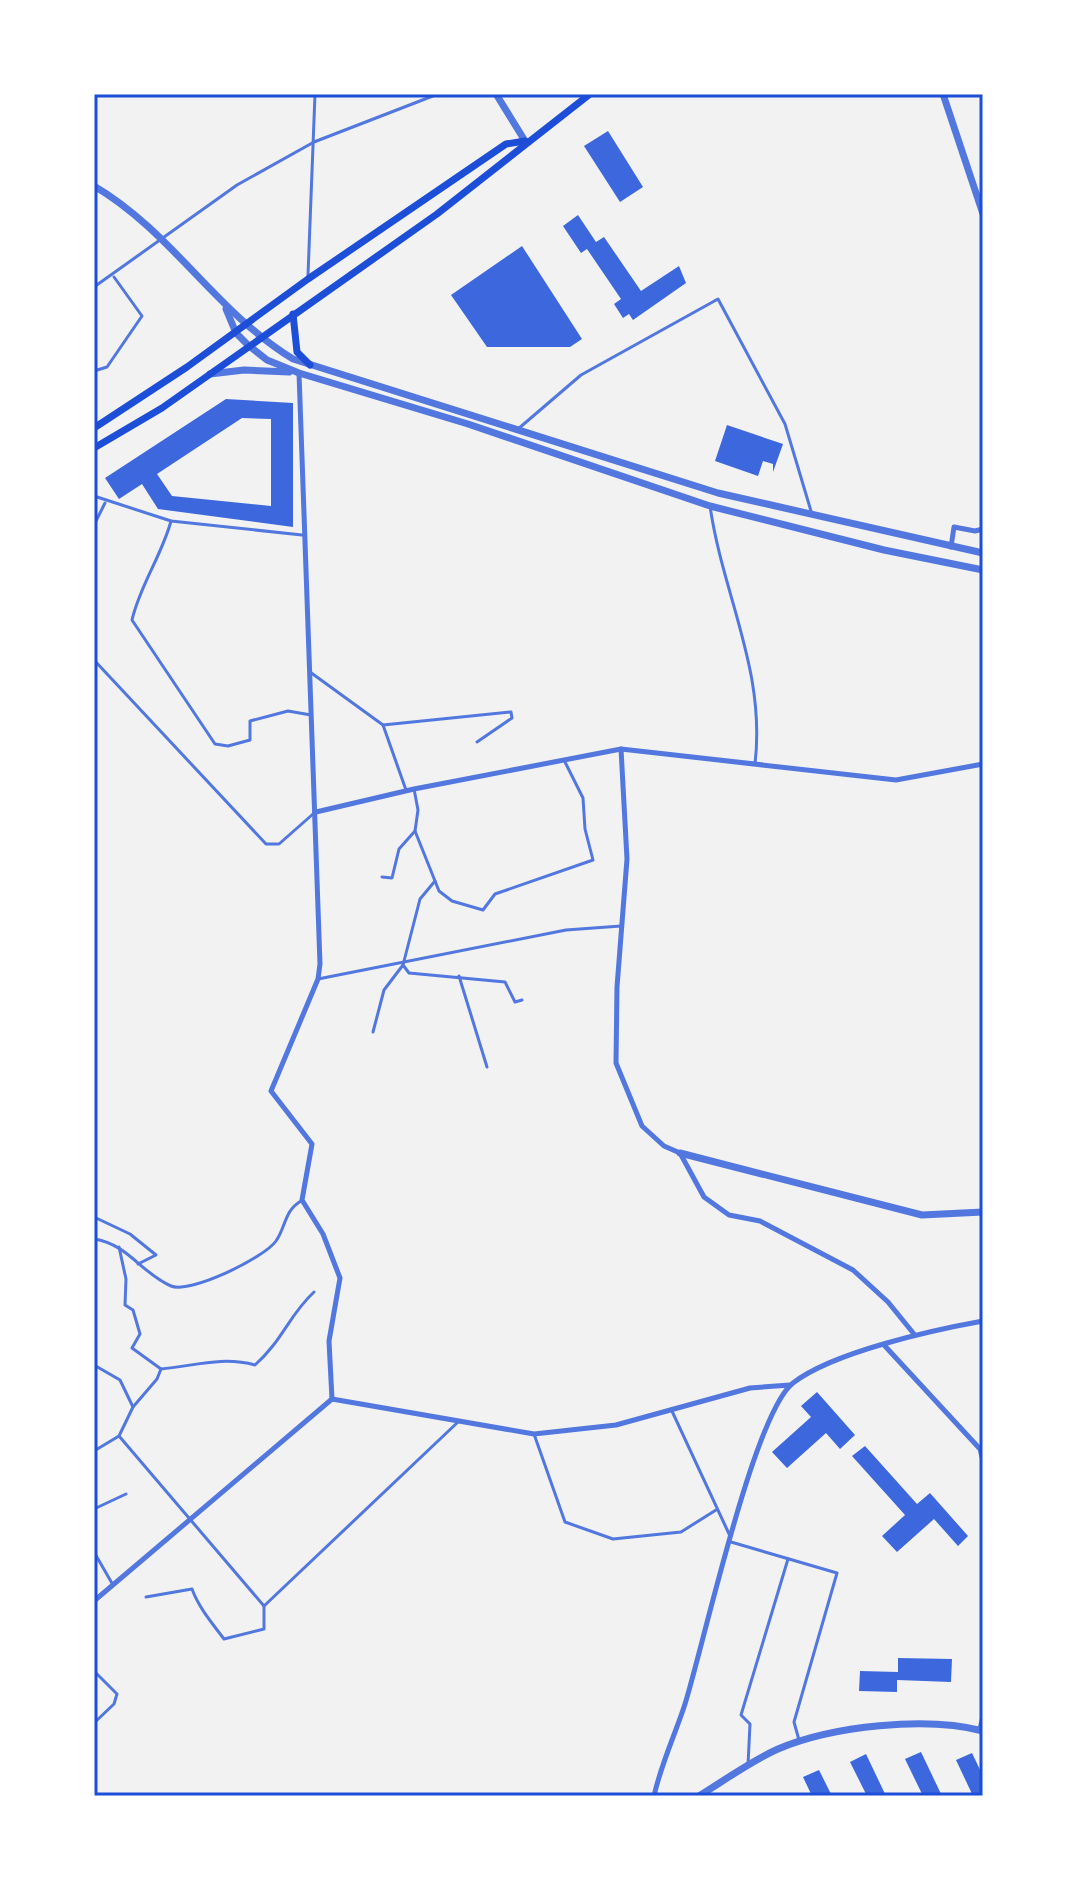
<svg xmlns="http://www.w3.org/2000/svg" width="1077" height="1890" font-family="'Asap Condensed',sans-serif">
	<style>
		.building { fill: #3d67dc; fill-rule: evenodd }
		.lines { fill: none; stroke-linecap: round; stroke-linejoin: round }
		.service { stroke: #5277de; stroke-width: 3 }
		.minor { stroke: #5277de; stroke-width: 5 }
		.tertiary { stroke: #5277de; stroke-width: 7 }
		.secondary { stroke: #1d4ed8; stroke-width: 7 }
		.neatline { fill: none; stroke: #1d4ed8; stroke-width: 3 }
	</style>
	<rect width="100%" height="100%" fill="#f2f2f2"/>
	<g class="building">
		<polygon points="608,131 643,187 620,202 584,146"/>
		<polygon points="578,215 596,242 604,237 641,291 679,266 686,283 633,320 629,314 623,318 614,304 621,299 587,249 581,253 563,226"/>
		<polygon points="522,246 582,339 570,347 487,347 451,295"/>
		<path d="M226,399L293,403V527L158,509L142,484L119,499L105,478ZM242,418L271,419V506L172,496L157,474Z"/>
		<polygon points="727,425 783,444 773,472 773,464 763,461 758,476 715,461"/>
		<polygon points="817,1392 855,1435 840,1449 826,1433 787,1468 772,1452 811,1417 801,1406"/>
		<polygon points="865,1446 917,1504 930,1493 968,1536 958,1546 934,1519 897,1552 882,1536 905,1515 852,1456"/>
		<polygon points="898,1658 952,1659 951,1682 897,1680 897,1692 859,1691 860,1671 898,1672"/>
		<polygon points="921,1752 942,1796 923,1796 905,1759"/>
		<polygon points="972,1753 983,1776 983,1796 973,1796 956,1760"/>
		<polygon points="866,1754 886,1796 867,1796 850,1762"/>
		<polygon points="819,1770 832,1796 812,1796 803,1777"/>
	</g>
	<g class="lines">
		<g class="service">
			<polyline points="308,275 315,94"/>
			<polyline points="94,287 237,185 314,142 438,94"/>
			<polyline points="94,371 107,367 142,316 114,277"/>
			<polyline points="518,429 581,375 718,299 785,424 811,511"/>
			<polyline points="94,496 171,521 302,535"/>
			<path d="M710,506C723,596 766,670 755,764"/>
			<path d="M171,521C162,555 140,585 132,620L215,744L228,746L250,740V721L288,711L311,715"/>
			<polyline points="94,525 105,503"/>
			<polyline points="94,660 266,844 279,844 313,814"/>
			<polyline points="310,672 383,725 406,790"/>
			<polyline points="383,725 511,712 512,718 477,742"/>
			<polyline points="414,789 418,810 415,831 439,891 452,901 483,910 495,894 593,860 585,829 583,798 565,762"/>
			<polyline points="382,877 392,878 399,849 415,831"/>
			<polyline points="403,965 420,899 435,881"/>
			<polyline points="459,976 487,1067"/>
			<polyline points="318,979 566,930 621,926"/>
			<polyline points="373,1032 384,990 403,965 409,973 505,982 515,1002 522,1000"/>
			<polyline points="94,1217 130,1234 156,1255 138,1264"/>
			<path d="M94,1239C128,1244 141,1273 171,1286C190,1294 264,1258 276,1241C286,1227 284,1211 301,1201"/>
			<polyline points="119,1247 126,1279 125,1305 133,1310 140,1334 132,1348 161,1369"/>
			<polyline points="94,1365 120,1380 133,1407"/>
			<polyline points="671,1409 730,1536"/>
			<polyline points="534,1434 565,1522 613,1539 681,1532 716,1510"/>
			<polyline points="119,1436 264,1606"/>
			<path d="M94,1451L119,1436L133,1407L157,1379L161,1369C194,1366 222,1356 255,1365C283,1340 289,1315 314,1292"/>
			<polyline points="94,1509 126,1494"/>
			<polyline points="731,1542 837,1573 794,1722 799,1740"/>
			<polyline points="94,1552 113,1585"/>
			<path d="M146,1597L192,1589C199,1608 212,1623 224,1639L264,1629V1606L458,1422"/>
			<polyline points="94,1671 117,1694 114,1704 94,1723"/>
			<polyline points="748,1765 750,1724 741,1715 788,1559"/>
		</g>
		<g class="minor">
			<polyline points="299,373 320,964 318,979 271,1091 312,1144 302,1200 323,1234 340,1278 329,1341 332,1399"/>
			<polyline points="951,547 954,527 975,531 983,529"/>
			<polyline points="621,749 627,859 617,987 616,1063 642,1126 664,1146 680,1153 704,1197 729,1215 760,1221 853,1270 888,1302 914,1334"/>
			<polyline points="316,812 414,789 621,749 896,780 983,764"/>
			<polyline points="884,1345 980,1449 983,1461"/>
			<polyline points="332,1399 534,1434 616,1425 750,1388 790,1385"/>
			<polyline points="94,1601 332,1399"/>
			<polyline points="980,1729 983,1716"/>
			<path d="M654,1796C661,1764 675,1735 685,1704C704,1643 754,1413 793,1383C833,1352 933,1330 983,1321"/>
		</g>
		<g class="tertiary">
			<polyline points="496,94 525,141"/>
			<polyline points="943,94 983,214"/>
			<path d="M94,186C171,231 217,313 293,359L718,493L983,553"/>
			<polyline points="226,309 236,333 248,345 267,360 299,373 468,424 710,506 884,550 983,570"/>
			<polyline points="210,374 244,370 289,372"/>
			<polyline points="680,1153 922,1215 983,1212"/>
			<path d="M699,1796C725,1780 751,1761 778,1749C832,1726 926,1716 983,1731"/>
		</g>
		<g class="secondary">
			<polyline points="293,314 297,352 310,365"/>
			<polyline points="94,428 187,367 308,279 506,144 525,141"/>
			<polyline points="94,448 162,408 437,214 590,94"/>
		</g>
	</g>
	<rect width="1077" height="1890" fill="none" stroke="#ffffff" stroke-width="192"/>
	<rect x="96" y="96" width="885" height="1698" class="neatline"/>
</svg>
